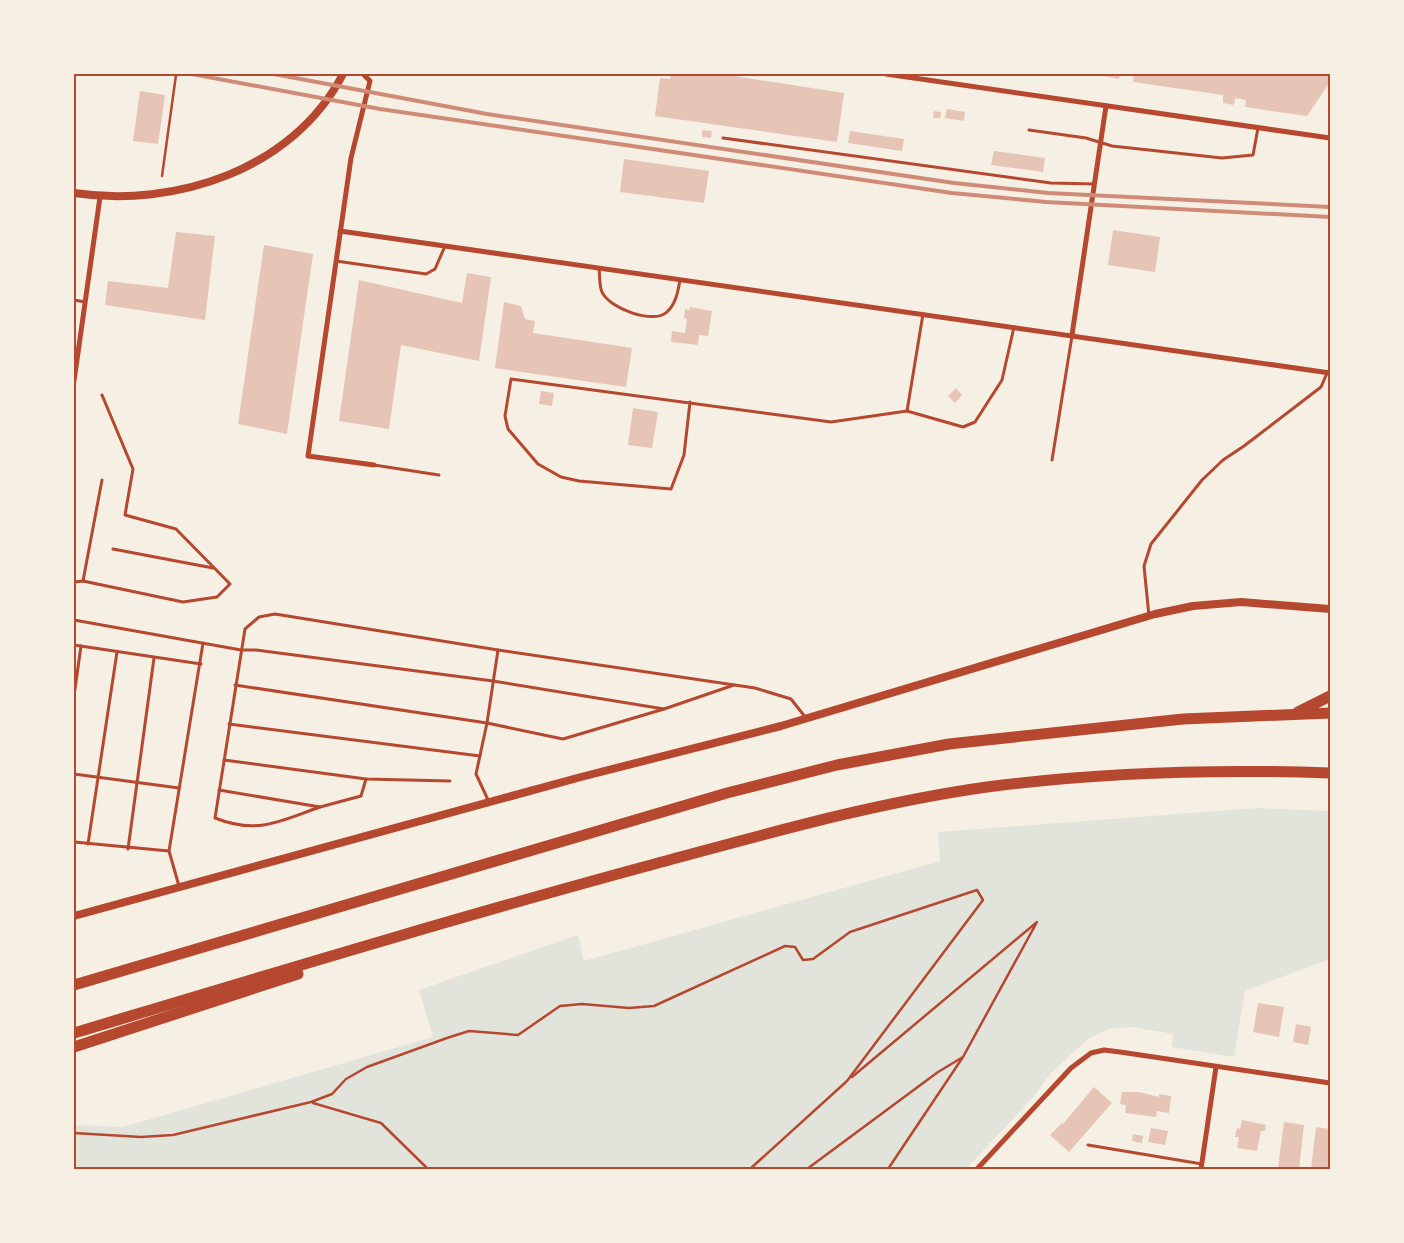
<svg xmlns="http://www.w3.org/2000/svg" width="1404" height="1243" font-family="'Noto Sans',sans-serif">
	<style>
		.green { fill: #e2e4dc }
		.building { fill: #e6c5b7 }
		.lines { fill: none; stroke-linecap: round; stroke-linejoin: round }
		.path { stroke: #b5482f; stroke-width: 2.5 }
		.service { stroke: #b5482f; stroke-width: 3 }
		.minor { stroke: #b5482f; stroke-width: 5 }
		.tertiary { stroke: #b5482f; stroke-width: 8 }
		.motorway { stroke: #b5482f; stroke-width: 11 }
		.rail { stroke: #cf8b77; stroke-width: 4 }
		.neatline { fill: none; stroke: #b5482f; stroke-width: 2 }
	</style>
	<rect width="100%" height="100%" fill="#f6efe4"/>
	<polygon class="green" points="1257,808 1330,811 1330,959 1245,991 1234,1057 1172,1047 1173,1034 1131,1027 1108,1029 1088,1039 1051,1073 1035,1095 966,1169 74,1169 74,1125 123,1127 433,1037 419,990 578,935 584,961 940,861 938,832"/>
	<g class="building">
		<polygon points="671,74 721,74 844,93 837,142 655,116 660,78 670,79"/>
		<polygon points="1093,74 1120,74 1119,79"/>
		<polygon points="1134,74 1330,74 1330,82 1307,116 1245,107 1246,100 1235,98 1234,105 1223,103 1223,95 1133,82"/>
		<polygon points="140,91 165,95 158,144 133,141"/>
		<polygon points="947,109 965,112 964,121 945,118"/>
		<polygon points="934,111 941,112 940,118 933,118"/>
		<polygon points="702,130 712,131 711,138 702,137"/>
		<polygon points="850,131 904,139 902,151 848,143"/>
		<polygon points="994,151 1045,158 1043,172 991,165"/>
		<polygon points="624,159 709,171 704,203 620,192"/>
		<polygon points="1113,230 1160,237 1155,272 1108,265"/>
		<polygon points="176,232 215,236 205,320 105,305 108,281 168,288"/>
		<polygon points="264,245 313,254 287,434 238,424"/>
		<polygon points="467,273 491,277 479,361 401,345 389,429 339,421 359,280 462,303"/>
		<polygon points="504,302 521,306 525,319 535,321 533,333 632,348 626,387 495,368"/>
		<polygon points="690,307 712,311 708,336 699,335 698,345 671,342 672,331 685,333 687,319 684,318 685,309 689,310"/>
		<polygon points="956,388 962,395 955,403 948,396"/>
		<polygon points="541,391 554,393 552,406 539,404"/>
		<polygon points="633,408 658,412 652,448 628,445"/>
		<polygon points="1258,1003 1284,1007 1279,1037 1253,1032"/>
		<polygon points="1296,1024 1311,1027 1308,1045 1293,1042"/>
		<polygon points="1094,1087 1112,1103 1069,1152 1050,1135 1062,1123 1063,1124"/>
		<polygon points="1122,1092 1139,1092 1159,1097 1159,1094 1171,1096 1169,1113 1157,1111 1156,1117 1125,1113 1126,1105 1120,1104"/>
		<polygon points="1242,1120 1266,1125 1265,1131 1261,1131 1257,1151 1237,1148 1239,1137 1235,1137 1237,1128 1240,1129"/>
		<polygon points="1284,1122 1304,1125 1299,1169 1278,1168"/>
		<polygon points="1316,1127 1330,1129 1330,1169 1311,1169"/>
		<polygon points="1151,1128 1168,1131 1165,1145 1148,1142"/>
		<polygon points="1133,1134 1143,1136 1142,1143 1132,1141"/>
	</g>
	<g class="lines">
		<g class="path">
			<polyline points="162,176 176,75"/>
			<polyline points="852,1077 1037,922 963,1057"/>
			<polyline points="313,1103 381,1123 428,1169"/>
			<polyline points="74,1133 141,1137 173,1135 311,1102 332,1094 346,1079 367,1067 447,1038 469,1031 518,1035 560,1006 582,1004 629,1008 654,1006 785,946 795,947 803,960 813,959 850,932 977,890 983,900 847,1081 750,1169"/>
			<polyline points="807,1169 938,1072 963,1057 888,1169"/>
		</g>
		<g class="service">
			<polyline points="1029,130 1086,138 1112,146 1222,158 1253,155 1258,128"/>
			<polyline points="723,138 1051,183 1094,184"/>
			<polyline points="336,261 426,274 435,269 445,246"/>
			<path d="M599,268C600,275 599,286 602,292C609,308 653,325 667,312C676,304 678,291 680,280"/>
			<polyline points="74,300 85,302"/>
			<polyline points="690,402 684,455 671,489 579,481 561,477 538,464 508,429 505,416 511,379 831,422 907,411 963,427 975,422 1002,380 1014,327"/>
			<polyline points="907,411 923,314"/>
			<polyline points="1052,460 1072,336"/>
			<polyline points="374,465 439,475"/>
			<polyline points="113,549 213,568"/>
			<polyline points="83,581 102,480"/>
			<polyline points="74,582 83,581 183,602 217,597 230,584 176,529 125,515 133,469 102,395"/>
			<polyline points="1149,616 1144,566 1151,544 1202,480 1223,460 1244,446 1321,387 1327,373"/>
			<polyline points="74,620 241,650 256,650 493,681 664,709"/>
			<polyline points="74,645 201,664"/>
			<polyline points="235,685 487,723 563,739 664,709 734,685"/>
			<polyline points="74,696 81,646"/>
			<polyline points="229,724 480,756"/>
			<polyline points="224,760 366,779 450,781"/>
			<polyline points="74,774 179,788"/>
			<polyline points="219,790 320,807 361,796 366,779"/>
			<polyline points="489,802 476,774 487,723 498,650"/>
			<path d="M320,807C280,821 258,835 215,818L245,629L259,617L275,614L498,650L755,688L791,699L806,718"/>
			<polyline points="74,842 169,851"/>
			<polyline points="88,844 117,652"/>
			<polyline points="128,849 154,658"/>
			<polyline points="179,886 169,851 203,643"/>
			<polyline points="1088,1145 1202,1164"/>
		</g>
		<g class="minor">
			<polyline points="363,74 370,81 351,158 308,456 374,465"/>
			<polyline points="886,74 1330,138"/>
			<polyline points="340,231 1330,373"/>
			<polyline points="1072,335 1106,106"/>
			<polyline points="74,381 100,197"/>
			<polyline points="977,1169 1071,1068 1091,1053 1104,1050 1120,1052 1330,1083"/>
			<polyline points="1201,1169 1216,1067"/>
		</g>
		<g class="tertiary">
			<path d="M74,193C175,208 293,170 343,74"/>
			<polyline points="74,916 581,777 781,726 1155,614 1193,606 1241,602 1330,609"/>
		</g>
		<g class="motorway">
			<polyline points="1298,712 1330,696"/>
			<polyline points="74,985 727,793 837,765 949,744 1183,719 1330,713"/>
			<path d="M74,1033C264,976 455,918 647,866C759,836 872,803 987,787C1101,772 1216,769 1330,773"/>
			<polyline points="74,1047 298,974"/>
		</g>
		<g class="rail">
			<polyline points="192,74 380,109 952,193 1046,202 1330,217"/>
			<polyline points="274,74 487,114 954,183 1048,193 1330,207"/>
		</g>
	</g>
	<rect width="1404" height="1243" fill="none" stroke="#f6efe4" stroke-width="150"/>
	<rect x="75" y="75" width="1254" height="1093" class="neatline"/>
</svg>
